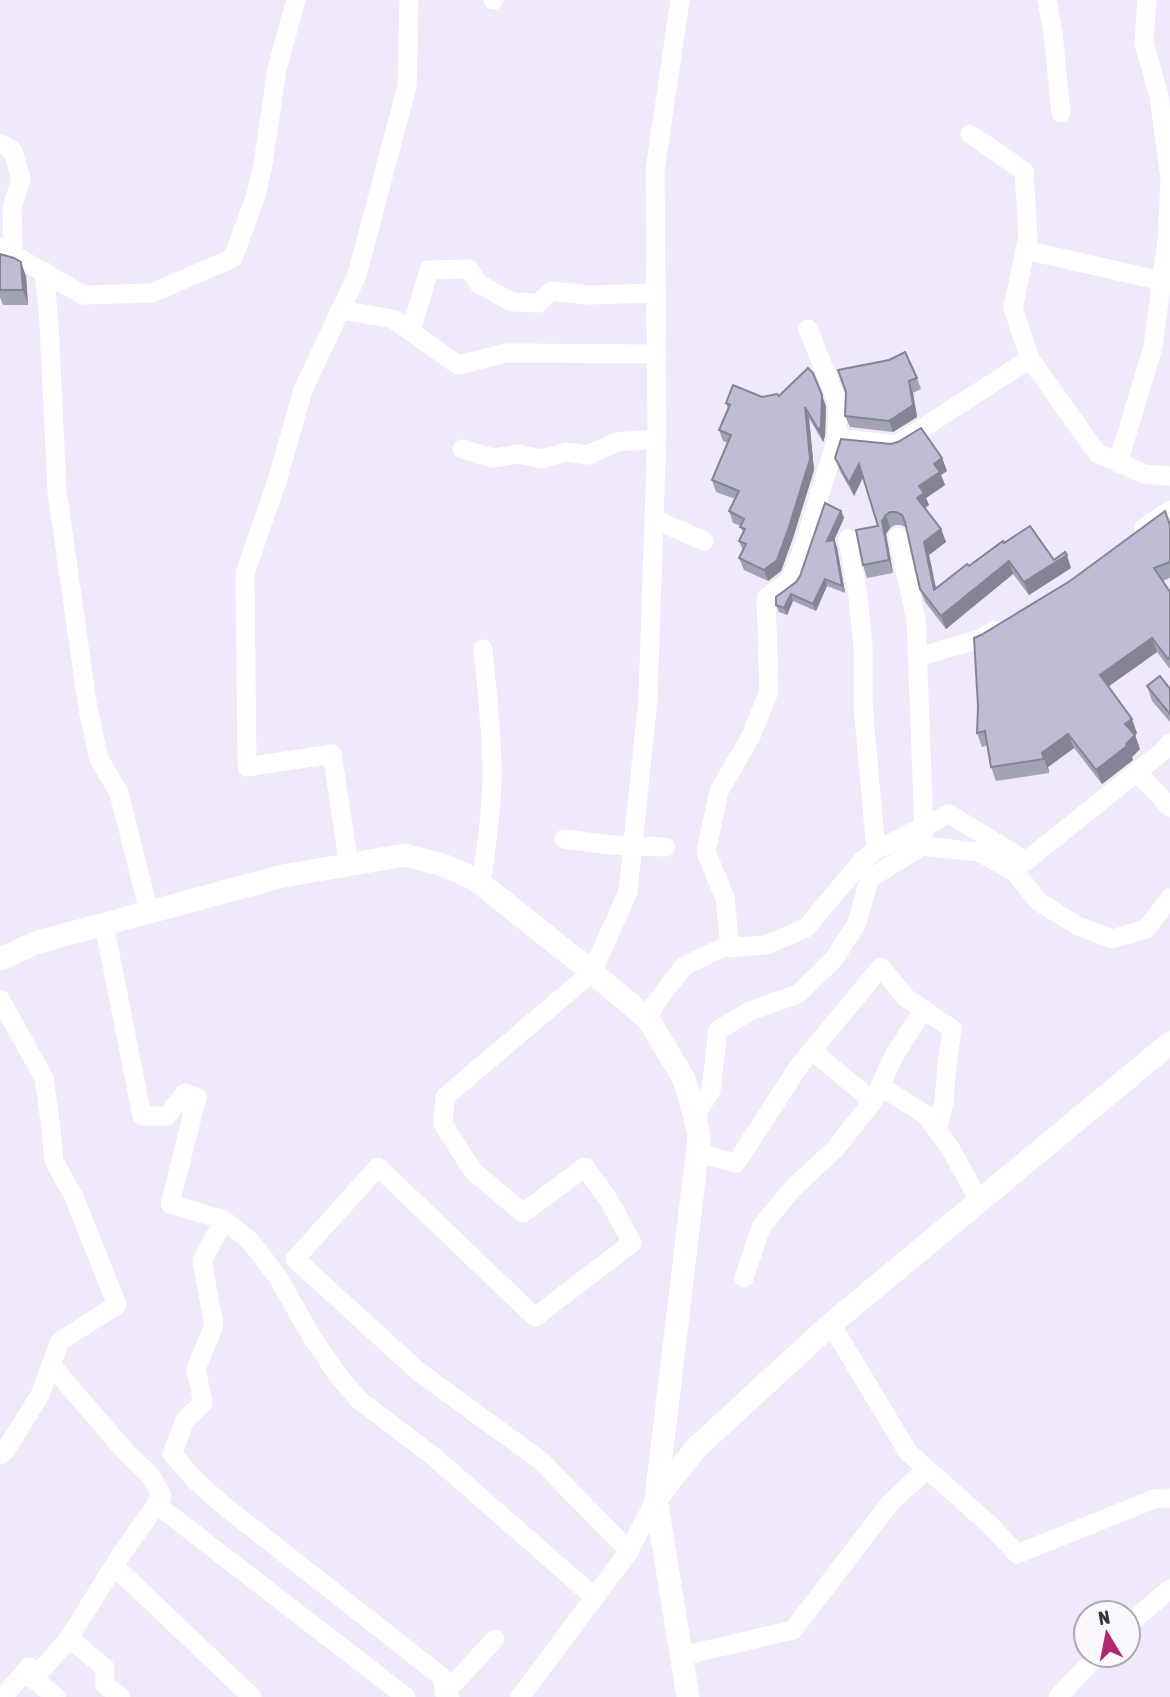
<svg xmlns="http://www.w3.org/2000/svg" width="1170" height="1697" font-family="'Asap Condensed',sans-serif">
	<style>
		.lines { fill: none; stroke-linecap: round; stroke-linejoin: round }
		.minor { stroke: #fff; stroke-width: 19 }
		.tertiary { stroke: #fff; stroke-width: 23 }
		.wall { fill: #a3a3b7 }
		.shaded-wall { fill: #858495 }
		.building { fill: #bebdd5; stroke: #858495; stroke-width: 2 }
	</style>
	<rect width="100%" height="100%" fill="#f0e9fc"/>
	<g class="lines">
		<g class="minor">
			<polyline points="493,0 494,0"/>
			<polyline points="1047,0 1053,33 1061,113"/>
			<polyline points="1147,0 1144,43 1159,96 1170,179"/>
			<polyline points="970,134 1024,171 1028,237 1013,308 1030,359 1097,453 1144,474 1170,476"/>
			<polyline points="0,143 13,151 21,179 12,208 13,254"/>
			<polyline points="0,247 83,295 152,293 233,258 256,195 263,164 277,69 296,0"/>
			<polyline points="1025,250 1162,281"/>
			<polyline points="44,271 49,322 57,491 88,709 99,759 119,793 149,912"/>
			<polyline points="340,310 393,319 458,365 507,353 657,354"/>
			<polyline points="411,331 429,270 469,269 479,284 512,302 539,303 551,291 588,295 656,293"/>
			<polyline points="837,438 896,445 1030,359"/>
			<polyline points="462,449 493,458 518,454 542,459 566,452 588,455 617,442 657,439"/>
			<polyline points="1118,463 1153,347 1167,240 1170,181"/>
			<polyline points="654,519 704,541"/>
			<polyline points="1144,528 1170,510"/>
			<polyline points="848,539 858,596 863,647 863,706 876,850"/>
			<polyline points="918,657 980,639 995,630"/>
			<polyline points="1137,772 1170,807"/>
			<polyline points="564,839 611,845 666,847"/>
			<polyline points="922,846 979,852 1015,872 1039,902 1078,926 1112,939 1146,929 1170,898"/>
			<polyline points="349,865 332,754 247,767 245,573 277,481 303,390 357,275 407,86 409,0"/>
			<path d="M481,884C486,848 492,811 492,774C492,733 487,690 483,649"/>
			<polyline points="104,924 142,1116 167,1116 185,1093 197,1097 170,1204 224,1220 251,1242 277,1276 312,1337 337,1374 359,1400 433,1456 594,1597"/>
			<polyline points="730,948 725,898 706,852 719,791 751,736 769,691 766,598 791,579 805,542 837,438 838,404 808,329"/>
			<polyline points="0,999 44,1078 51,1128 54,1161 74,1197 117,1305 60,1341 40,1395 5,1451 0,1455"/>
			<polyline points="648,1019 655,1004 684,966 722,948 766,945 806,928 862,861 876,850 949,814 1026,861 1162,752 1170,743"/>
			<polyline points="812,1051 873,1101"/>
			<polyline points="880,1086 926,1115 950,1148 980,1202"/>
			<polyline points="695,1116 711,1090 718,1030 750,1011 798,994 834,959 857,923 869,879 922,846 924,827 916,619 898,537"/>
			<polyline points="697,1153 736,1163 799,1066 881,967 905,997 952,1029 947,1065 944,1102 937,1130"/>
			<polyline points="224,1220 202,1261 214,1325 196,1369 203,1403 185,1420 172,1454 196,1481 223,1505 442,1677 445,1693 450,1697"/>
			<polyline points="744,1278 761,1227 792,1189 835,1149 873,1101 895,1054 924,1009"/>
			<polyline points="831,1324 908,1452 991,1526 1017,1554 1154,1499 1170,1498"/>
			<polyline points="156,1504 406,1697"/>
			<polyline points="629,1551 540,1460 419,1372 295,1259 378,1167 535,1317 632,1243 610,1202 585,1167 523,1213 473,1171 443,1124 445,1097 592,972 628,892 648,699 657,429 655,170 680,0"/>
			<polyline points="114,1566 252,1697"/>
			<polyline points="1128,1625 1170,1589"/>
			<polyline points="69,1638 105,1668 105,1685 121,1697"/>
			<polyline points="682,1656 793,1630 890,1503 927,1469"/>
			<polyline points="25,1672 56,1697"/>
			<polyline points="445,1693 495,1639"/>
			<polyline points="3,1697 29,1667 40,1672 69,1638 122,1553 162,1497 151,1476 125,1451 51,1365"/>
			<polyline points="520,1697 629,1551 656,1499"/>
			<polyline points="1058,1697 1098,1655"/>
		</g>
		<g class="tertiary">
			<polyline points="0,959 38,942 283,876 405,855 443,865 475,879 592,972 648,1019 684,1079 695,1116 699,1138 656,1499 688,1697"/>
			<polyline points="656,1499 696,1448 831,1324 1170,1043"/>
		</g>
	</g>
	<g class="wall">
		<polygon points="26,276 28,305 3,305 0,297 0,290"/>
		<polygon points="917,378 921,389 913,393 917,417 893,432 850,427 845,416"/>
		<polygon points="779,396 826,406 825,436 823,442 809,418 814,470 793,538 781,571 768,581 744,570 739,558 743,551 739,541 743,534 741,526 733,523 729,511 735,499 716,492 712,480 728,443 723,441 719,430 728,409 726,403 762,397"/>
		<polygon points="835,458 942,458 947,471 941,475 945,485 926,498 929,505 925,508 941,529 946,542 929,555 936,588 1004,543 1054,560 1071,568 1029,595 1013,574 946,629 925,602 920,589 907,528 901,525 895,525 890,528 886,534 893,573 867,578 863,565 878,526 863,478 854,496 840,471"/>
		<polygon points="841,511 844,518 834,540 837,547 845,593 827,586 816,611 793,601 787,615 779,612 776,605 796,582"/>
		<polygon points="1170,525 1170,578 1163,581 1170,592 1170,669 1157,652 1109,686 1137,733 1135,735 1140,749 1132,757 1133,760 1102,784 1074,748 1048,767 1049,773 996,781 991,767 988,745 982,747 977,733 981,635"/>
		<polygon points="1147,686 1170,689 1170,722 1152,701"/>
	</g>
	<g class="shaded-wall">
		<polygon points="21,262 26,276 28,305 23,290"/>
		<polygon points="909,381 913,393 917,417 893,432 889,421"/>
		<polygon points="822,395 826,406 825,436 823,442 819,431"/>
		<polygon points="805,407 809,418 814,470 793,538 781,571 768,581 764,570"/>
		<polygon points="942,458 947,471 941,475 945,485 926,498 929,505 922,510 917,498 919,486 934,464"/>
		<polygon points="859,464 863,477 854,496 849,483"/>
		<polygon points="841,511 844,518 830,549 827,541"/>
		<polygon points="886,515 890,528 886,534 893,573 889,560 882,521"/>
		<polygon points="941,529 946,542 929,555 939,603 934,590 924,542"/>
		<polygon points="834,540 837,547 845,593 842,586"/>
		<polygon points="1067,555 1071,568 1029,595 1024,582"/>
		<polygon points="1009,561 1013,574 946,629 941,616"/>
		<polygon points="825,579 827,586 816,611 813,604"/>
		<polygon points="791,594 793,601 787,615 784,608"/>
		<polygon points="1152,638 1157,652 1105,689 1100,675"/>
		<polygon points="1132,719 1137,733 1130,738 1125,724"/>
		<polygon points="1068,734 1074,748 1048,767 1049,773 1042,753"/>
		<polygon points="1135,735 1140,749 1132,757 1133,760 1102,784 1096,770"/>
	</g>
	<g class="building">
		<polygon points="0,254 14,258 21,262 23,290 0,290"/>
		<polygon points="905,352 917,378 909,381 913,405 889,421 845,416 846,392 838,370 889,360"/>
		<polygon points="808,368 813,373 822,395 821,425 819,431 805,407 810,459 789,527 777,560 764,570 739,558 746,544 739,541 745,529 740,527 744,519 729,511 739,491 712,480 731,435 719,430 730,405 726,403 733,385 762,397 777,394 779,396"/>
		<polygon points="921,428 942,458 934,464 940,472 919,486 924,493 917,498 941,529 924,542 934,590 967,564 969,566 1003,541 1004,543 1030,526 1054,560 1065,552 1067,555 1024,582 1009,561 941,616 920,589 905,522 902,515 896,512 890,512 886,515 882,521 889,560 863,565 856,530 878,526 859,464 849,483 835,458 841,439 891,444 898,442"/>
		<polygon points="825,503 841,511 827,541 834,540 842,586 825,579 813,604 791,594 784,608 776,605 776,597 796,582 800,576"/>
		<polygon points="1165,511 1170,525 1170,562 1154,568 1170,592 1170,657 1168,659 1152,638 1100,675 1132,719 1125,724 1135,735 1126,744 1127,746 1096,770 1068,734 1042,753 1044,759 991,767 985,731 977,733 978,706 974,638 981,635 1070,581"/>
		<polygon points="1160,676 1170,689 1170,714 1147,686"/>
	</g>
	<g transform="translate(1107 1634) rotate(350)"><circle r="33" fill="#fbf9fe" stroke="#aca9b0" stroke-width="2"/>
	<path d="M0-5L12 26L0 18L-12 26Z" fill="#ae2970"/>
	<text y="-10" font-size="19" font-weight="bold" text-anchor="middle" fill="#36323c">N</text>
	</g>
</svg>
